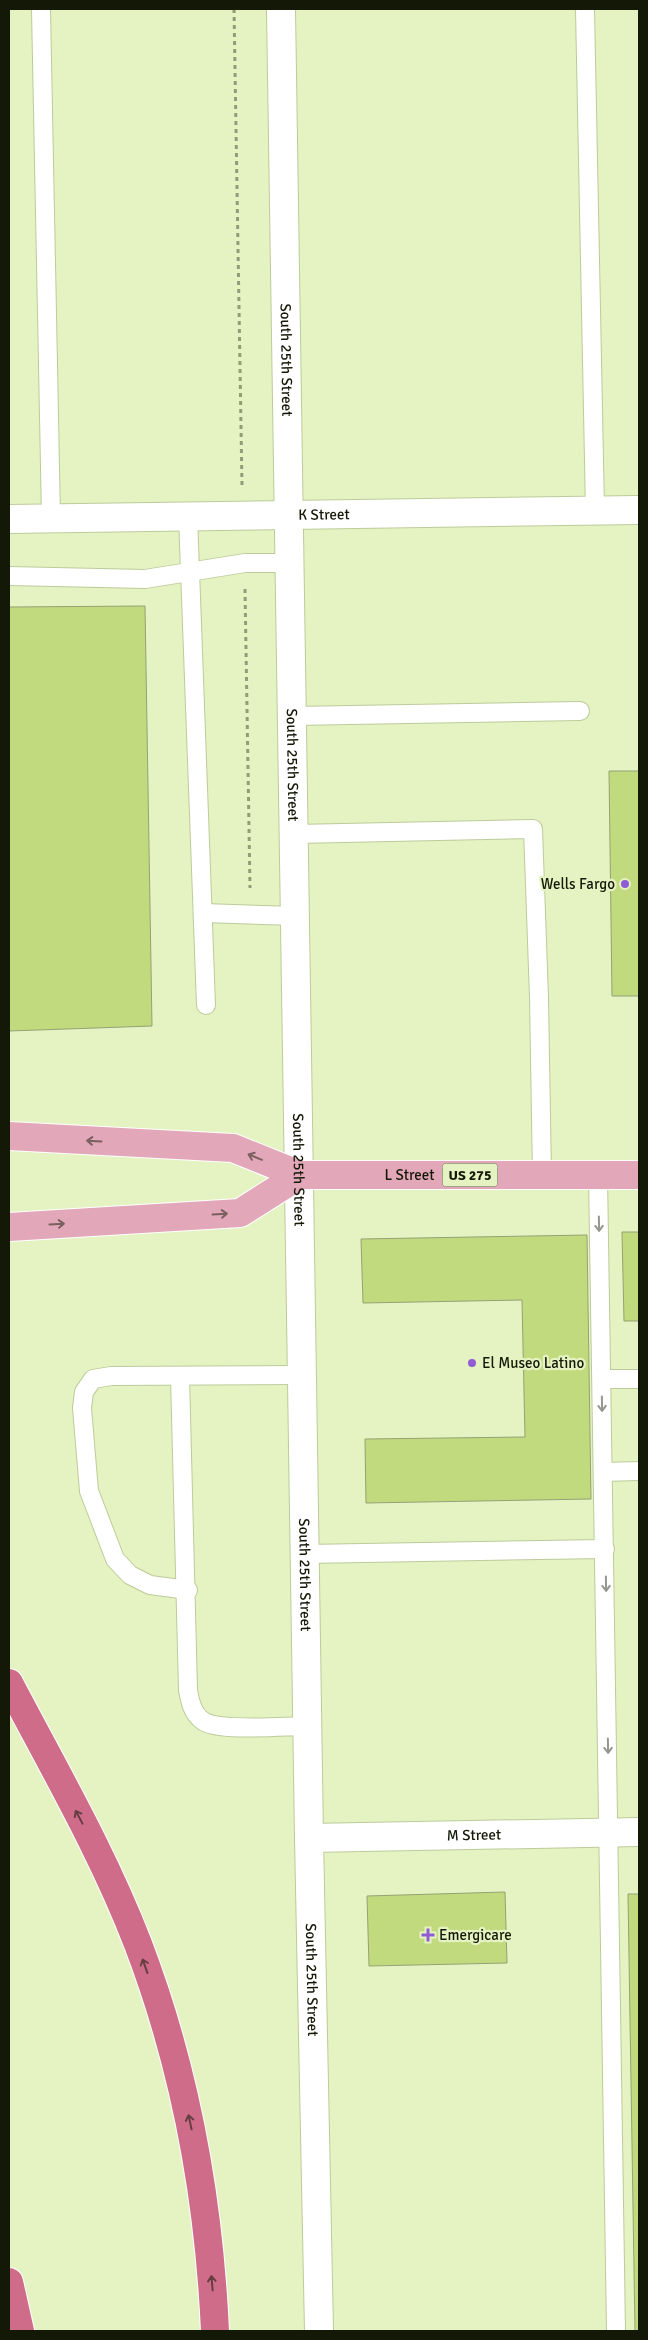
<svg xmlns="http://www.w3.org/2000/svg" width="648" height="2340" font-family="Signika,sans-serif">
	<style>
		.building { fill: #c1da7e; stroke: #95a274 }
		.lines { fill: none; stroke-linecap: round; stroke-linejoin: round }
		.lane-casing { stroke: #bdcb9b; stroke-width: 20 }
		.street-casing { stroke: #bdcb9b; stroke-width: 30 }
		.primary-casing { stroke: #fff; stroke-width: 30 }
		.highway-casing { stroke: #fff; stroke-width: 30 }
		.path { stroke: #929c77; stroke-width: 3; stroke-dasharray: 4 4; stroke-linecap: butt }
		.lane { stroke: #fff; stroke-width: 18 }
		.street { stroke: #fff; stroke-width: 28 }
		.primary { stroke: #e2a7b9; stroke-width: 28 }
		.highway { stroke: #ce6c8a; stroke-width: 28 }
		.oneway { stroke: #7b6060 }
		.oneway2 { stroke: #95978f }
		.oneway3 { stroke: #683e42 }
		.poi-dot { fill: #905bd3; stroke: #e4f3c1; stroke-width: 2 }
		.labels { text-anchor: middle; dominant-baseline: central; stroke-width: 4.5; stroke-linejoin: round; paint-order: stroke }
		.shield { fill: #e4f3c1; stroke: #525a3f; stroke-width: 1 }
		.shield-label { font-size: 14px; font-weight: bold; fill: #141807 }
		.street-label { font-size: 15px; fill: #141807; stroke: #e4f3c1 }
		.poi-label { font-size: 15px; fill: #141807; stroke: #e4f3c1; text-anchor: start }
	</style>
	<rect width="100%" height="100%" fill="#e4f3c1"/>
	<g class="building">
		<polygon points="145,606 152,1026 9,1031 9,607"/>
		<polygon points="609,771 639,771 639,996 612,996"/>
		<polygon points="622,1232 639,1232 639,1321 624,1321"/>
		<polygon points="587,1235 591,1499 366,1503 365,1439 525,1437 522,1300 363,1303 361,1239"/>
		<polygon points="505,1892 507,1963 369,1966 367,1896"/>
		<polygon points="628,1894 639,1894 639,2331 635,2331"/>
	</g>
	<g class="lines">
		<g class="lane-casing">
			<g id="lane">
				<polyline points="41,9 51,518"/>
				<polyline points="585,9 595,511"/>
				<polyline points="188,516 206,1005"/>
				<polyline points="9,576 145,579 245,563 291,563"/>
				<polyline points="293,716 580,711"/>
				<polyline points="295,834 533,829 539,998 542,1176"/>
				<polyline points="203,913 296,916"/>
				<polyline points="598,1175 616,2331"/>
				<path d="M180,1376L188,1690C190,1701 192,1713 203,1721C219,1732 285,1726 308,1726"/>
				<polyline points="602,1379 639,1379"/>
				<polyline points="604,1472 639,1471"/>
				<polyline points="305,1554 605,1549"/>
				<polyline points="188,1590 150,1585 130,1575 115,1559 89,1491 82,1408 84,1392 93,1379 111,1376 303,1375"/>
			</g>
		</g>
		<g class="street-casing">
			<g id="street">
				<path id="s1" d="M281,9L309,1838L319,2331"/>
				<path id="s2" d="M9,519L639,510"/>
				<path id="s3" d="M309,1838L639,1832"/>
			</g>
		</g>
		<g class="primary-casing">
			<g id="primary">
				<path id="s4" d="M9,1136L233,1148L300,1175H639"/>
				<polyline points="9,1227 240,1213 300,1175"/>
			</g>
		</g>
		<g class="highway-casing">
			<g id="highway">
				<path d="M9,1683C54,1769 103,1853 138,1944C185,2067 209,2199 215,2331"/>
				<polyline points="9,2282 20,2331"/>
			</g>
		</g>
		<g class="path">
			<polyline points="234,9 242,486"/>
			<polyline points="245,589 250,888"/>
		</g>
		<use href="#lane" class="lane"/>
		<use href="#street" class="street"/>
		<use href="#primary" class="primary"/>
		<use href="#highway" class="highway"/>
	</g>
	<defs><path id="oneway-shaft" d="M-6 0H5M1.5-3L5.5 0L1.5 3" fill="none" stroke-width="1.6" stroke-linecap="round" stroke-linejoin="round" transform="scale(1.25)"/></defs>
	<g class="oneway">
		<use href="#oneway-shaft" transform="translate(94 1141) rotate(-177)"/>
		<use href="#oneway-shaft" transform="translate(255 1157) rotate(-158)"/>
		<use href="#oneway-shaft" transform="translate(220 1214) rotate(-3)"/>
		<use href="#oneway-shaft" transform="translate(57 1224) rotate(-3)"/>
	</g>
	<g class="oneway2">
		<use href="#oneway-shaft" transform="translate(599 1224) rotate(89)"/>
		<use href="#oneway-shaft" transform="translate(602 1404) rotate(89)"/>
		<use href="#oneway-shaft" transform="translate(606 1584) rotate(89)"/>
		<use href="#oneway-shaft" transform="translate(608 1746) rotate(89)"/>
	</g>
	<g class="oneway3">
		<use href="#oneway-shaft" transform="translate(79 1817) rotate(-118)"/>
		<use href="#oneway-shaft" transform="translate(145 1966) rotate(-109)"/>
		<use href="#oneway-shaft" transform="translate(190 2122) rotate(-102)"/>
		<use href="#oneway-shaft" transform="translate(212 2283) rotate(-95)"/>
	</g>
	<g class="poi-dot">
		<circle cx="625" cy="884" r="5"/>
		<circle cx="472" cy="1363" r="5"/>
		<path d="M425.5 1927.5h5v5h5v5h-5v5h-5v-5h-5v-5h5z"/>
	</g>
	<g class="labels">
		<rect class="shield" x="442.5" y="1163.5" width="55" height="23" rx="4"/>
		<g class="shield-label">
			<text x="470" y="1175">US 275</text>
		</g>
		<g class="street-label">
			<text stroke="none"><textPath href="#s1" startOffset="351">South 25th Street</textPath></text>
			<text stroke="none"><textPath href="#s2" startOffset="315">K Street</textPath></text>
			<text stroke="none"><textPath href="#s1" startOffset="756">South 25th Street</textPath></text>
			<text stroke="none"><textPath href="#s1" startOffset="1161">South 25th Street</textPath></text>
			<text stroke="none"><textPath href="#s4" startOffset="406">L Street</textPath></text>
			<text stroke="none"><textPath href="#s1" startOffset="1566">South 25th Street</textPath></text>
			<text stroke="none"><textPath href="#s3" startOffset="165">M Street</textPath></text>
			<text stroke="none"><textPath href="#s1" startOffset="1971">South 25th Street</textPath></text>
		</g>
		<g class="poi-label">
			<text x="615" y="884" text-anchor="end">Wells Fargo</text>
			<text x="482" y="1363">El Museo Latino</text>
			<text x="439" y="1935">Emergicare</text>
		</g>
	</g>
	<rect width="648" height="2340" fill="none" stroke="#141807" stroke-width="20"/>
</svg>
